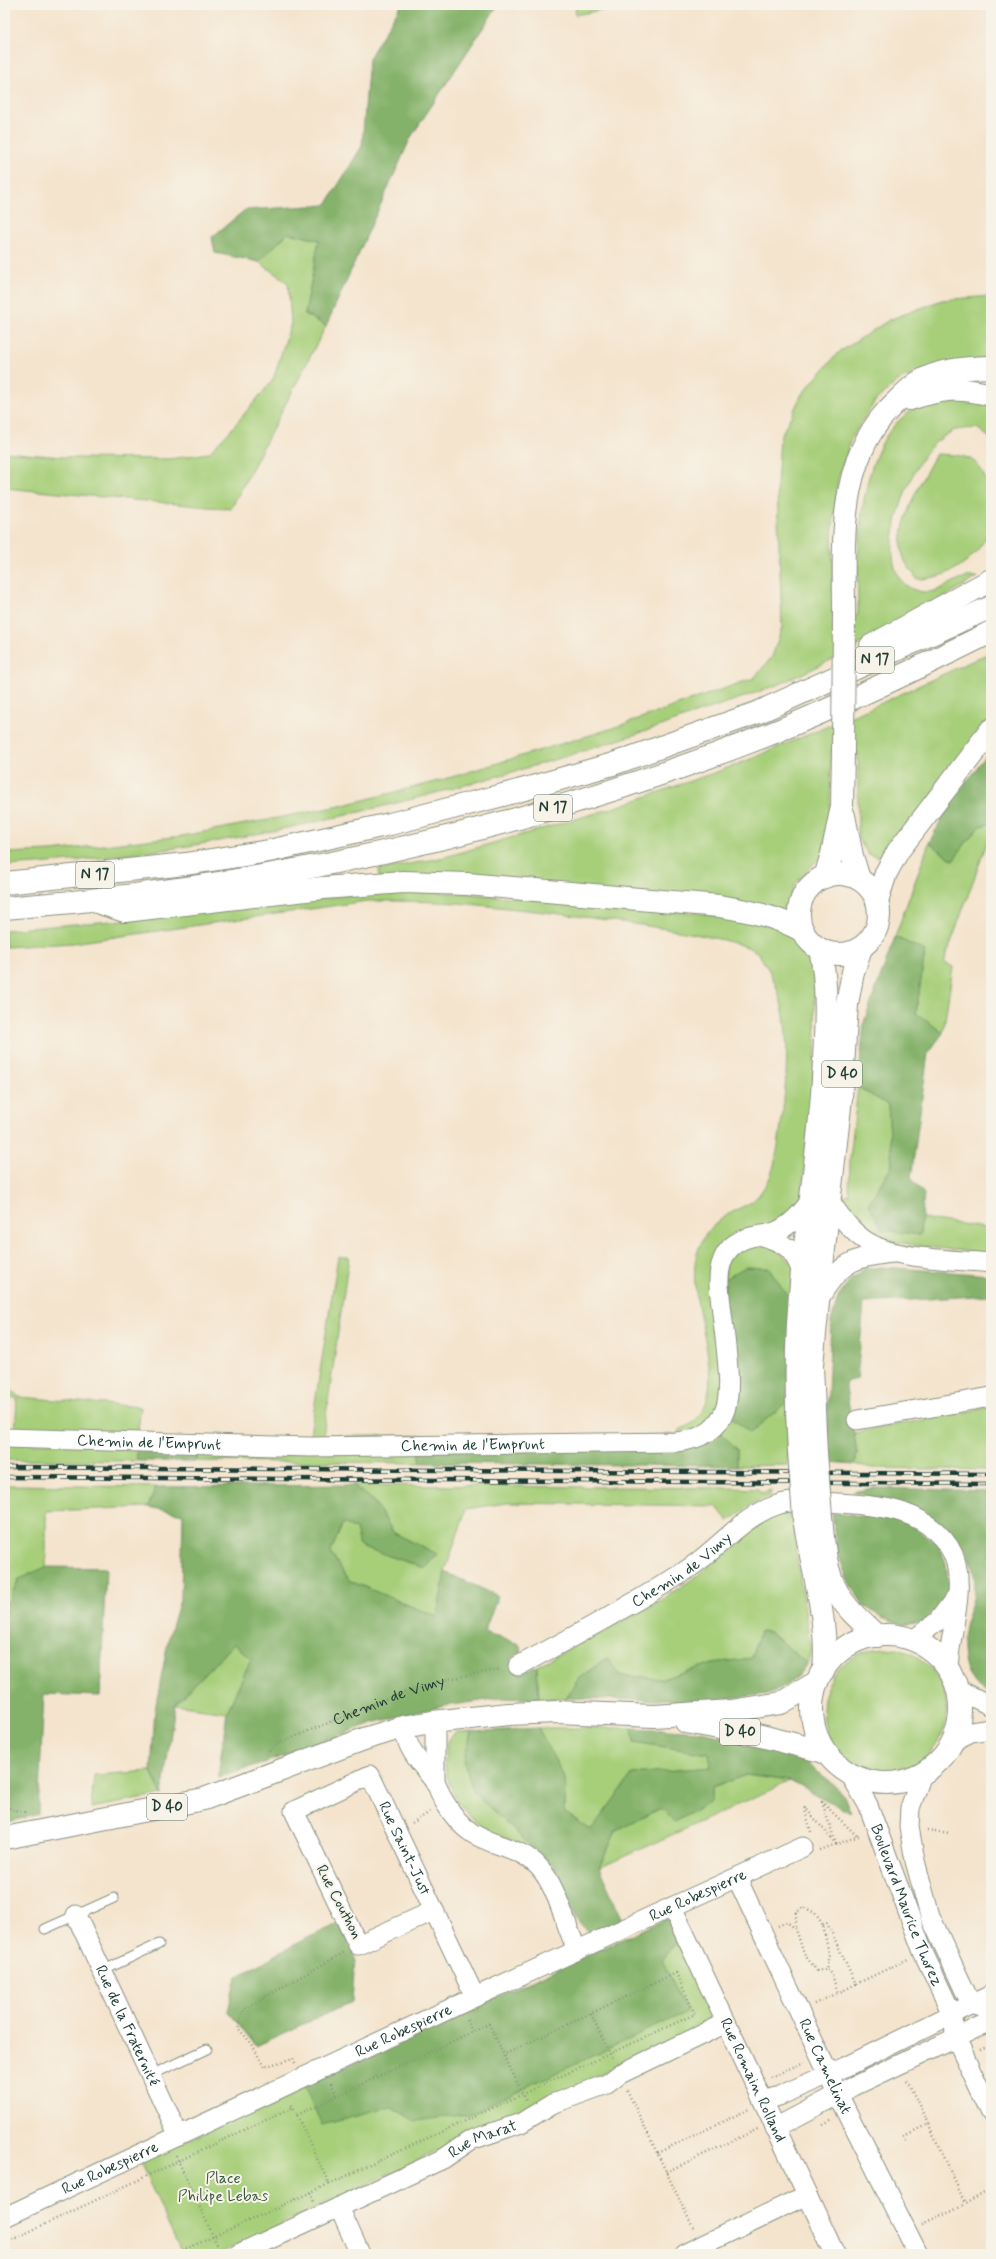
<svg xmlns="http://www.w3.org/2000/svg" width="996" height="2259" font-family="Mynerve,sans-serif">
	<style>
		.green { fill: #a7cf7a; stroke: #638657 }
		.forest { fill: #85b26a; stroke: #52784f }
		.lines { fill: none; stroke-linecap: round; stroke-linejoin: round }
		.lane-casing { stroke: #8a9080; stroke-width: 11 }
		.street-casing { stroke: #8a9080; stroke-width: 21 }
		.primary-casing { stroke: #8a9080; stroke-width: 24 }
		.highway-casing { stroke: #8a9080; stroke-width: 24 }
		.path { stroke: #8a9080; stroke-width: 2.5; stroke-dasharray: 1 3; stroke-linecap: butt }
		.lane { stroke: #fff; stroke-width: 9 }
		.street { stroke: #fff; stroke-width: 19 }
		.primary { stroke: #fff; stroke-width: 22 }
		.highway { stroke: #fff; stroke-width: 22 }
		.rail-casing { stroke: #1f3d34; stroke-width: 4.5 }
		.rail { stroke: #f7f3e8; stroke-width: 3; stroke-dasharray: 9; stroke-linecap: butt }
		.primary-bridge-casing { stroke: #8a9080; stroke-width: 24; stroke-linecap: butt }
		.highway-bridge-casing { stroke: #8a9080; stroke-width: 24; stroke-linecap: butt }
		.primary-bridge { stroke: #fff; stroke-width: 22 }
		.highway-bridge { stroke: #fff; stroke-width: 22 }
		.labels { text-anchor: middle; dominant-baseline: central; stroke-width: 4; stroke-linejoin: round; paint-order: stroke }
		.shield { fill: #f7f3e8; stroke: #60746a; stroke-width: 1 }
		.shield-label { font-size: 15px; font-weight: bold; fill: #1f3d34 }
		.street-label { font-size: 16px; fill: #1f3d34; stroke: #f7f3e8 }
		.park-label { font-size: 16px; fill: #3a5a42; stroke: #f7f3e8 }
	</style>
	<rect width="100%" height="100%" fill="#f7f3e8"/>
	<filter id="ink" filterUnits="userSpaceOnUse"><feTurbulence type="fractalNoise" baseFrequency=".025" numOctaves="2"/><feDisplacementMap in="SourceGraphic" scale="8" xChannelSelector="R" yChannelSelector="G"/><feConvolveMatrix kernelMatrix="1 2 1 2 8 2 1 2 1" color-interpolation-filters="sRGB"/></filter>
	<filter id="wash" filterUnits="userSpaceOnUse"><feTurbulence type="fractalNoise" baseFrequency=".012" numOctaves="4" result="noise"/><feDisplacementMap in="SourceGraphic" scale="16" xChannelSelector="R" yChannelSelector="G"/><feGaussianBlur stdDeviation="0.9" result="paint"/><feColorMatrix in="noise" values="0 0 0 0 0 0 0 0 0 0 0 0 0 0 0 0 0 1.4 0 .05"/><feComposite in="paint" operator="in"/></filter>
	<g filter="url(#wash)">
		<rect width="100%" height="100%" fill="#f4e4cd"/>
		<g class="green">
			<polygon points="576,5 627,5 575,15"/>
			<polygon points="288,233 319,240 305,314 326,326 231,509 5,488 5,452 74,458 169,459 209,453 229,432 273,380 291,323 288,283 259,262"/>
			<path d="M991,296V359L934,366L899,380L876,400L852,437L838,479L832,535L834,616L858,615C857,526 856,368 991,405V450L990,438L977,428C970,429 957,428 951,432C944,436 934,443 929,449C905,476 864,584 923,592C939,594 952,580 966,577C970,577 974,577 978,577C915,614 851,653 784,682C760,692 735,700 711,708C654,729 598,747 540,764C365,815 187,856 5,866V853L51,851L182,836L340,806L442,780L610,729L754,678L772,657L782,628L777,487L780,438L802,394L838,353L889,320L942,300Z"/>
			<path d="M936,454C948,455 962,454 972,460C981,466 985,477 988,486C991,496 994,519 990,528C978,559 950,579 917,579C913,573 908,567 905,561C891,531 922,480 936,454Z"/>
			<polygon points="991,652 991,720 888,854 880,858 868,854 858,838 858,752 831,750 830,815 823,854 795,884 788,905 782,909 379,878 379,870 445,857 610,809 736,765 873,707"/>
			<polygon points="991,823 991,837 989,837 944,962 953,967 943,1033 916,1013 925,951 895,937 929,843 953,860 978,827"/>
			<path d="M400,891L461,893L697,913L768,924L784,931L799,945L814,970L816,1047L802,1195L789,1215L724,1245V1390L710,1423L686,1437L678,1431C683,1428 690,1425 694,1422C734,1383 683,1301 697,1254C704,1230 719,1219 740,1208C745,1205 752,1203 756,1198C761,1193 768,1182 771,1175C778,1155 780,1131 783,1110C788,1061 792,1009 766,965C763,962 761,956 758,953C738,932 498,906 456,903C426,901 397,901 367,901L73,943L5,947V930L122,920L264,903Z"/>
			<path d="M858,1087L888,1105L892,1165L868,1204L919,1235L922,1218L991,1229V1254C967,1251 877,1244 861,1231C850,1221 842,1209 840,1195H849L850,1159Z"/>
			<polygon points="768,1244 794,1264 791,1301 725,1279 727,1260 742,1246"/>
			<polygon points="338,1257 349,1257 323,1436 484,1436 309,1441"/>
			<polygon points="5,1389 12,1390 19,1397 141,1407 137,1437 15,1434 17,1398 5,1397"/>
			<polygon points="787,1402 788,1465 737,1466 737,1449 720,1432 729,1416"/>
			<polygon points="991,1407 991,1470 872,1468 855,1464 857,1453 854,1433"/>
			<polygon points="5,1443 136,1445 137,1461 5,1460"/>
			<polygon points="196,1449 419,1450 421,1463 197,1461"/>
			<polygon points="5,1485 156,1487 148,1507 46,1511 46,1567 19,1579 5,1608"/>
			<polygon points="353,1485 728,1488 758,1489 761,1493 771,1490 770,1496 754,1503 728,1521 716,1506 506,1503 466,1509 445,1572 437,1617 350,1581 330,1553 343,1523 356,1529 361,1546 424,1568 437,1554 394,1533 374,1502"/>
			<polygon points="792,1511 796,1551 811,1650 807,1664 770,1632 760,1631 753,1658 713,1663 662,1679 618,1675 607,1658 579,1678 566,1698 539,1699 537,1666 655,1604 694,1578 763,1522"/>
			<polygon points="234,1643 251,1659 227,1712 175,1705"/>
			<circle cx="885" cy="1710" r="62"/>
			<polygon points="538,1728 632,1728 634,1742 710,1754 711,1767 633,1774 591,1830 564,1812 565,1779"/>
			<path d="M457,1732H471L464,1760L474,1793L538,1852C522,1845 505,1840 489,1831C464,1818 444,1786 445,1758C446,1747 447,1738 457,1732Z"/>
			<polygon points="151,1771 162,1795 91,1808 94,1775"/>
			<polygon points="746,1775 790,1781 599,1868 616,1831 661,1808 675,1822 712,1801 712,1787"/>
			<polygon points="669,1918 716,2021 218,2254 182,2254 140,2162"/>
		</g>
		<g class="forest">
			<polygon points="401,5 498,5 411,137 326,326 305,314 319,240 288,233 259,262 215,253 212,237 245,210 326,205 362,146 369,58"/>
			<polygon points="991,749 991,823 978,827 953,860 929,843 950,803"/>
			<polygon points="895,937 925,951 916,1013 943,1033 928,1053 911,1178 924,1194 920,1235 883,1230 868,1204 892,1165 888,1105 858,1087 864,1022"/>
			<polygon points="745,1267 769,1268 791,1301 787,1402 750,1433 729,1416 725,1279"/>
			<polygon points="881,1267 991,1275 991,1295 864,1303 857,1379 845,1382 857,1453 855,1464 828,1462 827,1419 831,1321 839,1295 851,1279 864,1269"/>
			<polygon points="720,1432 737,1449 737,1466 421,1463 419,1450"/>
			<polygon points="136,1445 196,1449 197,1461 137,1461"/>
			<polygon points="353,1485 374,1502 394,1533 437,1554 425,1568 360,1546 356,1529 343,1523 330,1553 350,1581 437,1617 445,1572 498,1596 484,1632 519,1644 522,1652 510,1659 518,1675 537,1666 539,1699 501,1698 444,1706 372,1723 278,1758 218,1777 227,1712 251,1659 234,1643 175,1705 162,1795 151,1771 155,1710 169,1637 181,1596 183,1514 148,1507 156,1487"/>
			<path d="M873,1488L991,1491V1694C986,1691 979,1688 975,1684C962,1670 961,1644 965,1626C967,1614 974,1601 975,1588C976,1568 965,1544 950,1531C925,1508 884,1502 852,1492Z"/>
			<polygon points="832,1513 898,1520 917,1529 938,1545 946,1564 949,1588 938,1608 923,1622 903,1625 882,1617 864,1606 848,1581 837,1551"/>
			<polygon points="46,1567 106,1568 100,1696 44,1694 38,1814 5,1823 5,1608 19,1579"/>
			<polygon points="760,1631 770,1632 807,1664 796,1678 783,1688 767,1694 705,1701 566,1698 579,1678 608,1658 619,1675 662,1679 713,1663 752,1658"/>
			<polygon points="538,1728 565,1779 564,1812 591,1830 633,1774 711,1767 709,1754 634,1742 632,1728 701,1732 794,1753 831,1782 844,1796 851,1813 790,1781 746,1775 712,1787 712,1801 675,1822 661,1808 616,1831 599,1868 623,1920 592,1934 586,1931 575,1918 565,1889 554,1867 474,1793 464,1760 471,1732"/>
			<polygon points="668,1918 679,1940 662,1959 687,2012 468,2114 416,2121 392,2107 322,2125 304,2086"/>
			<polygon points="340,1923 355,1958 352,2002 256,2046 228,2011 236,1977 303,1940"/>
		</g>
	</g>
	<g filter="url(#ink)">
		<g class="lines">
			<g class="lane-casing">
				<g id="lane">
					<polyline points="45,1929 114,1898"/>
					<polyline points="102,1971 159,1944"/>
					<polyline points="151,2075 207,2049"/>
				</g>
			</g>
			<g class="street-casing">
				<g id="street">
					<path d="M830,1201C842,1219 855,1237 875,1246C901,1259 961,1260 991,1263"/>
					<path d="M762,1236C786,1243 793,1249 802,1272"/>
					<path d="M819,1299C840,1263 852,1257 893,1253"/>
					<polyline points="857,1420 991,1397"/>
					<path id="s2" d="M5,1438L310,1447L676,1442C735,1436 731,1394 726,1347C724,1327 721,1307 719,1286C718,1263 725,1243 751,1237C759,1235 767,1235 775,1232C791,1226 802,1212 812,1199"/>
					<polyline points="913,1640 938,1621 956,1597"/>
					<path id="s3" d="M518,1666C575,1636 631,1606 685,1571C715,1552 736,1523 769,1508C776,1505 786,1502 793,1502C820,1501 880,1504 904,1513C926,1520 950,1539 956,1563C964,1598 949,1635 948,1670"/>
					<polyline points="957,1689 991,1706"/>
					<polyline points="432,1722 435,1734 435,1783"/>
					<path d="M403,1727C409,1753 420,1762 435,1782C439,1788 440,1795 444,1801C451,1813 461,1826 472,1833C494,1847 521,1847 539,1867C558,1888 565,1925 577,1950"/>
					<polyline points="953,1741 971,1732 991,1729"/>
					<path id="s4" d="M850,1774L868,1805L923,1952L952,2014L956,2038L991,2113"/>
					<polyline points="922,1774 910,1808 909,1827 915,1861 930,1916 971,2004 991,2010"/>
					<path id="s5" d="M737,1878L838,2094L918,2254"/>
					<path id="s6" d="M672,1907L835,2254"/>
					<path id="s7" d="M433,1911L358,1945L294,1811L370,1775L475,1997"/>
					<path id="s8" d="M76,1915L179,2136"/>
					<polyline points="763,2101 779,2096 845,2067 991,1995"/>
					<polyline points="775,2128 854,2086 991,2021"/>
					<polyline points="339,2207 360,2254"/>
					<path id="s9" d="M5,2217L475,1997L803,1847"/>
					<path id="s10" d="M238,2254L443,2159L471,2140L521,2123L552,2104L607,2084L620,2074L726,2023"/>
					<polyline points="684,2254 794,2201 808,2196"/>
				</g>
			</g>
			<g class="primary-casing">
				<g id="primary">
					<circle cx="839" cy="914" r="40"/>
					<path d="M799,1452C795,1392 796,1331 802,1271C810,1200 821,1131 824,1060C826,1022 828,986 820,949"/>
					<polyline points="816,1453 812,1366 818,1302 841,1098 847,1004 853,972 861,948"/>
					<path d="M821,1516C823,1541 825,1571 838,1593C847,1610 863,1623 877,1636"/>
					<path d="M804,1518C811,1566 829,1621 824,1670"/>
					<circle cx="886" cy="1709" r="74"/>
					<polyline points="686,1722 757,1735 825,1752"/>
					<polyline points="5,1838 204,1799 364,1739 403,1727 432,1722 509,1714 556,1712 654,1716 731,1711 781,1703 817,1682"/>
				</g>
			</g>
			<g class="highway-casing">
				<g id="highway">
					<path d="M910,399C941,389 959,386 991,395"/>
					<path d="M844,616C844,541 836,456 897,401C903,395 910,388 917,383C937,369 967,368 991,367"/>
					<polyline points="871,646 991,580"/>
					<polyline points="844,816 852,856 859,879"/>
					<polyline points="825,877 832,854 842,806 843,751"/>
					<polyline points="5,883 186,864 269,851 390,824 518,791 613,764 759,712 991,607"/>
					<polyline points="877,901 886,873 898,851 991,730"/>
					<path d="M97,902L125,911L323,888L403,882L467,884L719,906C750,911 775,916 803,931"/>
					<path d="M5,908C265,888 522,831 765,736C843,705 917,669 991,632"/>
				</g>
			</g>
			<g class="path">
				<path id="s1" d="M266,1754L277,1744L393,1696L444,1680L501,1669"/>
				<polyline points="5,1807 28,1813"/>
				<polyline points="412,1823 430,1812"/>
				<polyline points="927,1830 950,1833"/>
				<polyline points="811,1832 804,1806 836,1844 822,1802 857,1836"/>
				<polyline points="820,1850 859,1836"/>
				<polyline points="823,1925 827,1923 856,1984 838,1993"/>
				<polyline points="778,1926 787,1922 796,1929 804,1954 817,1971 826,1969 829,1954 823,1925 815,1913 803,1907 796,1913 796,1929"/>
				<polyline points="856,1984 908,1959"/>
				<polyline points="814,2004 838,1993 832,1975 826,1969"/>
				<polyline points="591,2014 612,2059"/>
				<polyline points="467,2020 472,2032"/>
				<polyline points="980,2050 991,2045"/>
				<polyline points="295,2063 293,2058 264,2067 252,2044 238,2028 244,2009 343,1953"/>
				<polyline points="771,2077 804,2062"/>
				<polyline points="907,2080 928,2124"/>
				<polyline points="331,2083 337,2096"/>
				<polyline points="627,2090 694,2230"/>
				<polyline points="297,2115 489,2024 526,2101"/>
				<polyline points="823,2125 833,2120"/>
				<polyline points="906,2140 904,2136 928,2124 965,2204"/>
				<polyline points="657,2153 749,2109"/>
				<polyline points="176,2156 220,2251"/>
				<polyline points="666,2172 758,2129"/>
				<polyline points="329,2184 695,2014 676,1973 503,2055"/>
				<polyline points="310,2192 314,2201"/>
				<polyline points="922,2224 965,2204 991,2189"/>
				<polyline points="5,2243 293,2107 291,2103"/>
				<polyline points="175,2254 329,2184 293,2107"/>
			</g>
			<use href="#lane" class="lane"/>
			<use href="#street" class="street"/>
			<use href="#primary" class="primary"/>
			<use href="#highway" class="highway"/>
			<g class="rail-casing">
				<g id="rail">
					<polyline points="5,1467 991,1474"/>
					<polyline points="5,1477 991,1484"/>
				</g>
			</g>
			<use href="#rail" class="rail"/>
			<g class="primary-bridge-casing">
				<g id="primary-bridge">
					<polyline points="799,1452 804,1518"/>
					<polyline points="816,1453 821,1516"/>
				</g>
			</g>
			<g class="highway-bridge-casing">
				<polyline id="highway-bridge" points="843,751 844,616"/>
			</g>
			<use href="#primary-bridge" class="primary-bridge"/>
			<use href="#highway-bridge" class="highway-bridge"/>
		</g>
	</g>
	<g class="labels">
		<g class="shield">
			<rect x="856" y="647" width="38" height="26" rx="3"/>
			<rect x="534" y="795" width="38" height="26" rx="3"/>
			<rect x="76" y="862" width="38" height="26" rx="3"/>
			<rect x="822" y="1061" width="40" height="26" rx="3"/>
			<rect x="720" y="1719" width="40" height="26" rx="3"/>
			<rect x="147" y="1794" width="40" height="26" rx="3"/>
		</g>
		<g class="shield-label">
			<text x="875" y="660">N 17</text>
			<text x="553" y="808">N 17</text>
			<text x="95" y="875">N 17</text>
			<text x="842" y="1074">D 40</text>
			<text x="740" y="1732">D 40</text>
			<text x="167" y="1807">D 40</text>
		</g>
		<g class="street-label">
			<text stroke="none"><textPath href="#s2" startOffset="144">Chemin de l'Emprunt</textPath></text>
			<text stroke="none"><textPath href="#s2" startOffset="468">Chemin de l'Emprunt</textPath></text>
			<text stroke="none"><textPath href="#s3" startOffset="190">Chemin de Vimy</textPath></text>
			<text stroke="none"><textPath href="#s1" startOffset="135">Chemin de Vimy</textPath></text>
			<text stroke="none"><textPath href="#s7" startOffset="396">Rue Saint-Just</textPath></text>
			<text stroke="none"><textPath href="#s9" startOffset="764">Rue Robespierre</textPath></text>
			<text transform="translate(339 1902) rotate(62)">Rue Couthon</text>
			<text stroke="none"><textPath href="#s4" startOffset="143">Boulevard Maurice Thorez</textPath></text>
			<text stroke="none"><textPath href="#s8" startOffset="122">Rue de la Fraternité</textPath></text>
			<text stroke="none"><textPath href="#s9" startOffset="440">Rue Robespierre</textPath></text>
			<text stroke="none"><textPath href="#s5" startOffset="208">Rue Camelinat</textPath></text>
			<text stroke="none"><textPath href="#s6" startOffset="191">Rue Romain Rolland</textPath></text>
			<text stroke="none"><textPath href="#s10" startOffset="271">Rue Marat</textPath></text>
			<text stroke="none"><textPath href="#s9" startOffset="116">Rue Robespierre</textPath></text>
		</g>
		<g class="park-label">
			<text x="223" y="2178">Place<tspan x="223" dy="18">Philipe Lebas</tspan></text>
		</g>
	</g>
	<rect width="996" height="2259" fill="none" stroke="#f7f3e8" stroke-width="20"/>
</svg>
